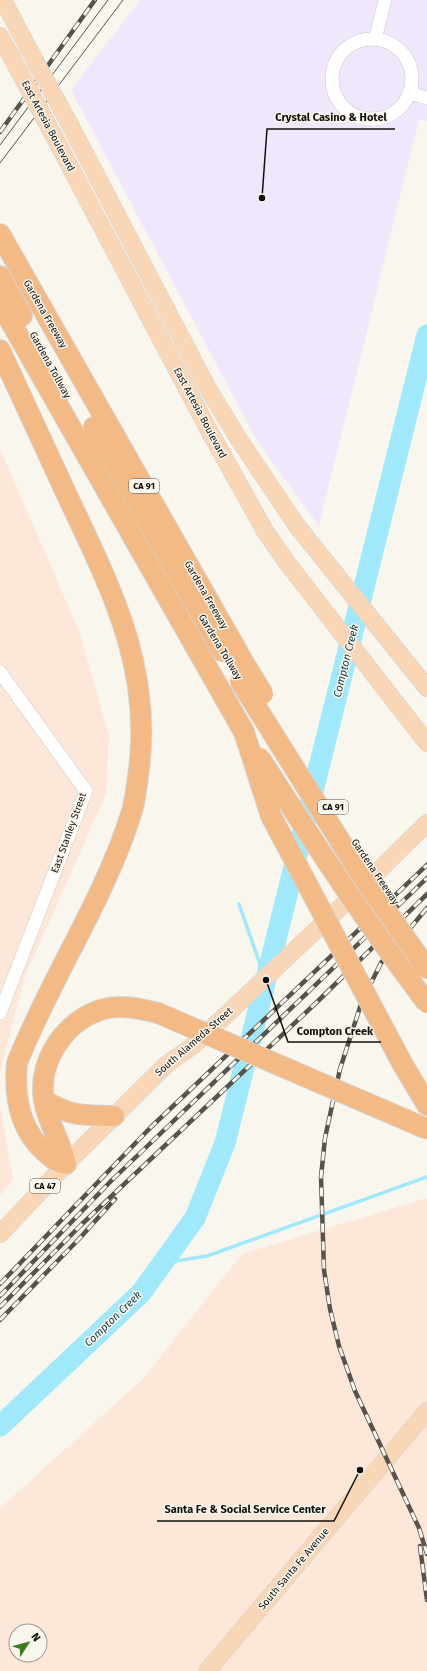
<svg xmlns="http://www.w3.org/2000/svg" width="427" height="1671" font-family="'Fira Sans',sans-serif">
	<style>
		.commercial { fill: #f0e7fd }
		.industrial { fill: #fde7d9; fill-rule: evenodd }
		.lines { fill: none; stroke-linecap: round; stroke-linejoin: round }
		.stream { stroke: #a0e8fb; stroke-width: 3.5 }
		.river { stroke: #a0e8fb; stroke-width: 21 }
		.minor-casing { stroke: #cccac2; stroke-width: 14 }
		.major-casing { stroke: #d4d4d3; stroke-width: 18 }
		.highway-casing { stroke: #d4d4d3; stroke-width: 22 }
		.minor { stroke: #fff; stroke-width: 13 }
		.major { stroke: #f8d6b6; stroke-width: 17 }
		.highway { stroke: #f4ba85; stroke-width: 20 }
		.tram { stroke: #54534e; stroke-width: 1 }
		.rail-casing { stroke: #54534e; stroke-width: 4.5 }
		.rail { stroke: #f8f6ed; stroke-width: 3; stroke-dasharray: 9; stroke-linecap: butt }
		.major-bridge-casing { stroke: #d4d4d3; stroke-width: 18; stroke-linecap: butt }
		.highway-bridge-casing { stroke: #d4d4d3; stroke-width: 22; stroke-linecap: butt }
		.major-bridge { stroke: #f8d6b6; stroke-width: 17 }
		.highway-bridge { stroke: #f4ba85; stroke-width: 20 }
		.labels { text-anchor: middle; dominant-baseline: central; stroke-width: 3; stroke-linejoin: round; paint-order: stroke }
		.shield { fill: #f8f6ed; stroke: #565450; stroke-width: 1 }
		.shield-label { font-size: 9px; font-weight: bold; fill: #100f0c }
		.street-label { font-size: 10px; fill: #100f0c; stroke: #f8f6ed }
		.water-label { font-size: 11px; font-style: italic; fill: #15404a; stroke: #f8f6ed }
		.leader { fill: none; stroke: #100f0c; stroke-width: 1.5 }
		.callout-dot { fill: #100f0c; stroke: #f8f6ed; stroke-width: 1.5 }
		.callout-label { font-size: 11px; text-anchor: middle; font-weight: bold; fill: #100f0c; stroke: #f8f6ed; stroke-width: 3; stroke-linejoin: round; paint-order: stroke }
	</style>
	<rect width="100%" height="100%" fill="#f8f6ed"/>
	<polygon class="commercial" points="140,0 427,0 427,121 419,119 319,526 257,441 71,90"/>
	<g class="industrial">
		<polygon points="0,449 80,633 109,736 106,794 25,976 0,1072"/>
		<polygon points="0,1104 13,1180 0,1195"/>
		<path d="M427,1198V1671H0V1508L144,1378L242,1254ZM16,1631H40V1655H16Z"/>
	</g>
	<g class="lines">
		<g class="stream">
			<polyline points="239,904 263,973"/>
			<polyline points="163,1263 207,1256 427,1177"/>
		</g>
		<polyline class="river" points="0,1426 141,1293 195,1218 225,1143 427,335"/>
		<g class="minor-casing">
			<g id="minor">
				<polyline points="375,39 385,0"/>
				<circle cx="372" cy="79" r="40"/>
				<polyline points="409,93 427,98"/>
				<polyline points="0,672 86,791 0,1013"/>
			</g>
		</g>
		<g class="major-casing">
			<g id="major">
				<polyline points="3,0 26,44"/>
				<polyline points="0,36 12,58"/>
				<polyline points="69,123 207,387 240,441 297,526 427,688"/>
				<polyline points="56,140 206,425 265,531 288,564 427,743"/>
				<polyline points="0,1234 66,1164 167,1064 194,1045 365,884 427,823"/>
				<polyline points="207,1671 427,1411"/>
			</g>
		</g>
		<g class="highway-casing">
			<g id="highway">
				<polyline points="0,234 244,663"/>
				<polyline points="0,276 22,316"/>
				<polyline points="0,303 244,732"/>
				<path d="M0,350C22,398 44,446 66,493C109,585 152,664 139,769C137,782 136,797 132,811C105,899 51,977 17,1063C14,1096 19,1129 45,1152C52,1158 56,1162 66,1164C61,1142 48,1123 44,1101C37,1061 66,1019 104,1009C121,1004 141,1009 158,1013"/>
				<polyline points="94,427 222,651"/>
				<polyline points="402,1063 427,1105"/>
				<path d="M44,1100C71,1117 83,1115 114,1116"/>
			</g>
		</g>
		<use href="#minor" class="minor"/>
		<use href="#major" class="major"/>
		<use href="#highway" class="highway"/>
		<g class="tram">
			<polyline points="0,145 108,0"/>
			<polyline points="0,163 123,0"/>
		</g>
		<g class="rail-casing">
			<g id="rail">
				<polyline points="0,132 95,0"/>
				<polyline points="427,908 381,963 362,1001 340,1069 325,1138 321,1177 324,1270 330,1309 339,1346 355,1391 419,1528 427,1554"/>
				<polyline points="0,1284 150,1128 427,865"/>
				<polyline points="0,1296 112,1180 427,878"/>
				<polyline points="0,1307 82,1224 317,1002 427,894"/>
				<polyline points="0,1320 79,1239 115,1199"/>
				<polyline points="420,1546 427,1600"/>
			</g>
		</g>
		<use href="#rail" class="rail"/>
		<g class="major-bridge-casing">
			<g id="major-bridge">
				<polyline points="26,44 69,123"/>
				<polyline points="12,58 56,140"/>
			</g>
		</g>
		<g class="highway-bridge-casing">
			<g id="highway-bridge">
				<polyline points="244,663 263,694"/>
				<polyline points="240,681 362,876 427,969"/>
				<polyline points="244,732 271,816 402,1063"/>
				<path d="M260,758C313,842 367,924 427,1003"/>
				<polyline points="158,1013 427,1129"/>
			</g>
		</g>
		<use href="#major-bridge" class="major-bridge"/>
		<use href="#highway-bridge" class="highway-bridge"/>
	</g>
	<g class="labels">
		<g class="shield">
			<rect x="129" y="479" width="30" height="14" rx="3"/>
			<rect x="318" y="800" width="30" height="14" rx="3"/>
			<rect x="30" y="1179" width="30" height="14" rx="3"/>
		</g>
		<g class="shield-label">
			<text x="144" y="486">CA 91</text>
			<text x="333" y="807">CA 91</text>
			<text x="45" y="1186">CA 47</text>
		</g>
		<g class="street-label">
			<text transform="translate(48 126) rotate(62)">East Artesia Boulevard</text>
			<text transform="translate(45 314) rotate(60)">Gardena Freeway</text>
			<text transform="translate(50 365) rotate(61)">Gardena Tollway</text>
			<text transform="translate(200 413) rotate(62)">East Artesia Boulevard</text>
			<text transform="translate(206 595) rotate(60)">Gardena Freeway</text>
			<text transform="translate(220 647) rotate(59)">Gardena Tollway</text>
			<text transform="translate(69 833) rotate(-70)">East Stanley Street</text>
			<text transform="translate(375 872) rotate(56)">Gardena Freeway</text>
			<text transform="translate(194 1042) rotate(-41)">South Alameda Street</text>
			<text transform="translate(294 1569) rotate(-50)">South Santa Fe Avenue</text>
		</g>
		<g class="water-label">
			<text transform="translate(346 661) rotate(-76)">Compton Creek</text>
			<text transform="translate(113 1319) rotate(-44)">Compton Creek</text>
		</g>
	</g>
	<path class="leader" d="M262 198L267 129H395M266 980L288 1042H381M360 1470L334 1521H157"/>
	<g class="callout-dot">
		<circle cx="262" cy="198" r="4"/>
		<circle cx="266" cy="980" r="4"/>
		<circle cx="360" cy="1470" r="4"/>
	</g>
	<g class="callout-label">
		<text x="331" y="121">Crystal Casino &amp; Hotel</text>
		<text x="335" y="1035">Compton Creek</text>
		<text x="245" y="1513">Santa Fe &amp; Social Service Center</text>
	</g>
	<g transform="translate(28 1643) rotate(54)"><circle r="19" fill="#f8f6ed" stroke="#9b9a93"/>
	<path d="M0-3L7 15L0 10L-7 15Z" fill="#3f7d1a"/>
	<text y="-6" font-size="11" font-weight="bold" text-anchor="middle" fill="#100f0c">N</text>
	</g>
</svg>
